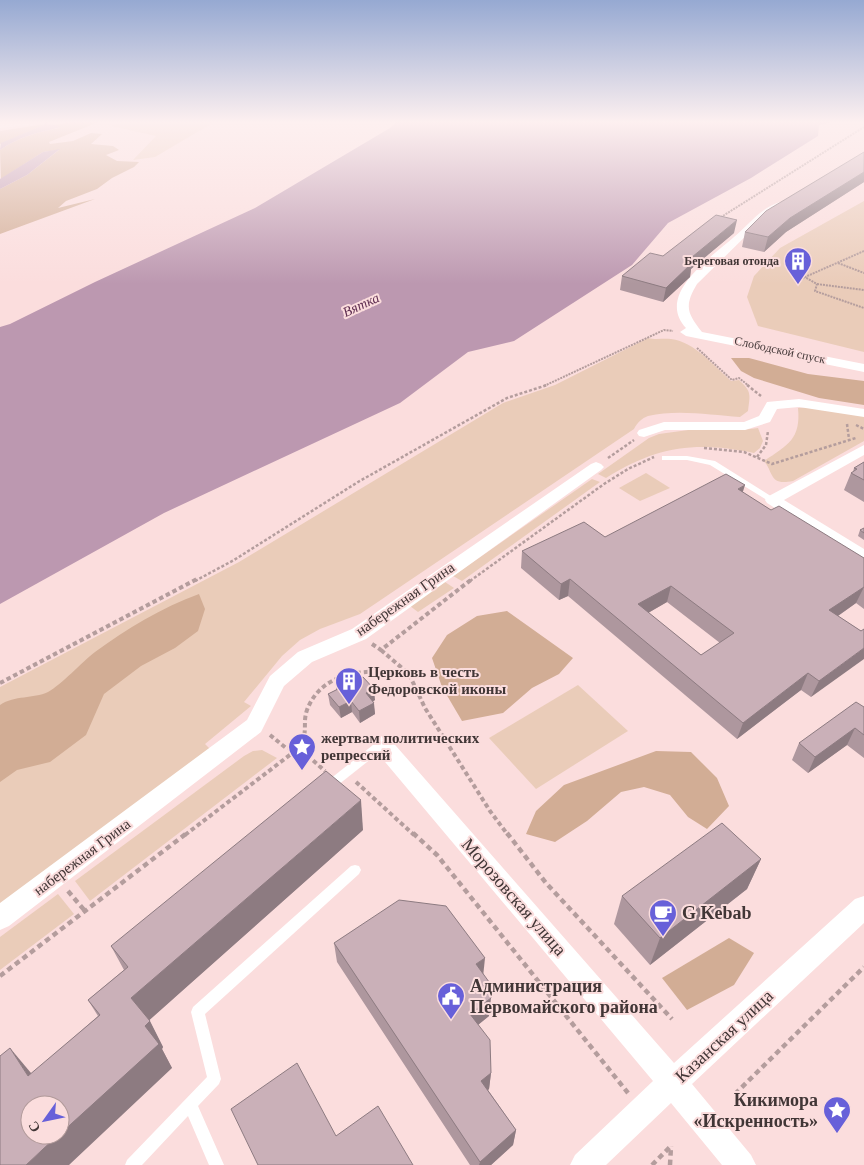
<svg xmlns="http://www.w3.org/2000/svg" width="864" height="1165" font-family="'Times New Roman',serif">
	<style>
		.green { fill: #eaccb9 }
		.forest { fill: #d2ad95 }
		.water { fill: #bc98b0 }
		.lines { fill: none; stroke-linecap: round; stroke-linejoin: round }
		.stream { stroke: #bc98b0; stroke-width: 3 }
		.path-far3 { stroke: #b49d9d; stroke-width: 2; stroke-dasharray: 2 1; stroke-linecap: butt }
		.path-far2 { stroke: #b49d9d; stroke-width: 2.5; stroke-dasharray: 3 2; stroke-linecap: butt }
		.path-far1 { stroke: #b49d9d; stroke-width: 4; stroke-dasharray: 4.5 3; stroke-linecap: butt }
		.path { stroke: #b49d9d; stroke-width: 4.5; stroke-dasharray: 5.5 4; stroke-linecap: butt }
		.lane { fill: #fff; fill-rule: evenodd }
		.street { fill: #fff; fill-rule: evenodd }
		.secondary { fill: #fff; fill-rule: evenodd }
		.wall { fill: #ae979e; fill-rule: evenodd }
		.shaded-wall { fill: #8d7b81 }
		.building { fill: #cab0b8; stroke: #8d7b81; fill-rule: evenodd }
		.labels { text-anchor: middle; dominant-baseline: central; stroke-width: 4; stroke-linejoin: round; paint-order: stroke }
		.far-poi-label { font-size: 12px; font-weight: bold; fill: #413636; stroke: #fbdddd; text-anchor: end }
		.far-street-label { font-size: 12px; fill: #413636; stroke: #fbdddd }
		.far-water-label { font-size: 14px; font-style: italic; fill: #5e2d50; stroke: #fbdddd }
		.street-label { font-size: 15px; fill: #413636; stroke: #fbdddd }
		.poi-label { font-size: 15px; font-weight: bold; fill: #413636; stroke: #fbdddd; text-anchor: start }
		.near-street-label { font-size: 18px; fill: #413636; stroke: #fbdddd }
		.near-poi-label { font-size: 18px; font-weight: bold; fill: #413636; stroke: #fbdddd; text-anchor: start }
	</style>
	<rect width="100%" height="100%" fill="#fbdddd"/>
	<g class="green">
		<polygon points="127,121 216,121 155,157 133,160 156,136 111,126"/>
		<polygon points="864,201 864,352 758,326 747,297 754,276 780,248"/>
		<path d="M648,338C656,340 663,338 671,339C695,342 714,366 731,381L739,380C752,392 750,394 748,411L740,417C711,415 677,409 648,416C642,418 637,423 634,429L360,614L320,629L300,640L282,656L244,702L251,706L205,744L213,752L0,905V687L239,562L503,403L555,385Z"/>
		<path d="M810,407L864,415V441L793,481C769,486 774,473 764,461C788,445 801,439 798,408Z"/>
		<path d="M703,428L742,430L758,428L763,441L760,448L754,453C696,441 657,446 606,478L598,474L649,438L659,434Z"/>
		<polygon points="646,473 670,488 640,501 619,488"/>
		<polygon points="592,479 600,482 462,581 453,576"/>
		<polygon points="445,582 454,588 418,612 410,606"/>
		<polygon points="578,685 628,731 536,789 489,738"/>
		<polygon points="262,750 277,758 90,901 75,881 244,756 253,751"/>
		<polygon points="58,894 74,914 0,970 0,937"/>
	</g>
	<g class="forest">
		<path d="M75,121H101L49,142L50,144L73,141L91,133L102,134L91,144L113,146L119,150L106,155L117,161L139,162L134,167L112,178L97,189L66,201L58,208L95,199L0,234V189L27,175L59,150L43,152L1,179L0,150C18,137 38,132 60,128L55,125Z"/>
		<polygon points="46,124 0,144 0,131"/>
		<polygon points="731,358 749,358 808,374 864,381 864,405 819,398 754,378 741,371"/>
		<path d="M199,594L205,609L198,631L175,648L141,666L104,694L86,735L50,762L17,770L0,782V705C15,695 33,699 48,692C61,685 82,662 95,652C128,628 161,608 199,594Z"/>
		<polygon points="507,611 573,658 559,674 532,688 503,713 462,721 442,687 432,658 447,635 477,616"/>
		<polygon points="656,751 691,752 717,778 729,806 707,829 688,817 670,795 644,787 621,792 587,821 555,842 526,834 536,811 564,785"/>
		<polygon points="729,938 754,953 734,985 687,1010 662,978"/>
	</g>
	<g class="water">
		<polygon points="397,121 839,121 819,125 818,136 751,178 668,223 632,265 514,341 468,352 400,403 164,513 0,604 0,327 10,324 95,282 255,208 390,128"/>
		<path d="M46,124L55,125L61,127C39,132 18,137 0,150L1,143Z"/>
		<polygon points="60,149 27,175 0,189 0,179 43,152"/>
	</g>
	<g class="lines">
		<polyline class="stream" points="45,121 46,124"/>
		<g class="path-far3">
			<polyline points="718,219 864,127"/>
			<polyline points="864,251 805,277 817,284 815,291 864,308"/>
			<polyline points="838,263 864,273"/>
			<polyline points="800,280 805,277"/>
			<polyline points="817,284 864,290"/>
			<polyline points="697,348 732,380 739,378 749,386"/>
			<polyline points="544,386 664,330 673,331"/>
		</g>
		<g class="path-far2">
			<polyline points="747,385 761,396"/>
			<polyline points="847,424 849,439"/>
			<polyline points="856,425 864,429"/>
			<polyline points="704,448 744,452 772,464 856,438"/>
			<polyline points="757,457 766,445 768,431"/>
			<polyline points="608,458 634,440"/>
			<polyline points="195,581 234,560 358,482 507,398 547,385"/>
			<polyline points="470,581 604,484 628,469 654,457"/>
		</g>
		<g class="path-far1">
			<polyline points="372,644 381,650 472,579"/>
			<polyline points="381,650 409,674 425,708 490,811 508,835"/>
			<polyline points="0,683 197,579"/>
			<polyline points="270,735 286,748 299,748 325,771"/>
			<polyline points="356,782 414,835"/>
			<path d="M185,835L299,748C309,732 302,724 307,710C323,668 372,669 409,674"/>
		</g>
		<g class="path">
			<polyline points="413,833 437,855 628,1093"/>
			<polyline points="507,833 546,883 672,1019"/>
			<polyline points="68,891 85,911"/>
			<polyline points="0,976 187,833"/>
			<polyline points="735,1094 864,967"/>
			<polyline points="652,1165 671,1146"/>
			<polyline points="670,1165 671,1146"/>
		</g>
		<g class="lane">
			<polygon points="662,456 687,456 715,461 777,500 773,502 770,502 710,465 687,460 662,460"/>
			<polygon points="382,740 386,741 387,744 386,747 333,789 329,791 325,789 324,786 325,783 378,741"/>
			<polygon points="355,865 359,866 361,870 359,874 205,1014 221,1079 219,1084 198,1106 224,1165 209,1165 188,1116 142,1165 125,1165 127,1160 207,1077 191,1012 193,1007 351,866"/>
		</g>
		<g class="street">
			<path d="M780,202L785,205L783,207L761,221L697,284C684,306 687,313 702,332L864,364V372L686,336L680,332L686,328C655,295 711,257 734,237C749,225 760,208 780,202Z"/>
			<polygon points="799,399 864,409 864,417 799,407 777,409 770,422 745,430 665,430 644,437 639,436 637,433 639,430 664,422 744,422 759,416 767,402"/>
			<polygon points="864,445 864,455 784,500 864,549 864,563 858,561 767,503 765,500 767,497"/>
			<polygon points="596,462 601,464 604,467 601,470 366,639 312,662 284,686 261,732 9,926 0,930 0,903 247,720 270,676 298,652 352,629 591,464"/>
			<polygon points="382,736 389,738 674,1063 855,899 864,896 864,923 692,1084 751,1155 756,1165 722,1165 671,1103 606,1165 570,1165 575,1155 653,1081 375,750 372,744 375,738"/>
		</g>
		<polygon class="secondary" points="45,121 39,124 0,128 0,122"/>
	</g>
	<g class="wall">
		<polygon points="864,152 864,182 786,232 764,252 742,247 745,232"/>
		<polygon points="734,233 691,269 690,277 663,302 620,290 622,276 663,256"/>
		<polygon points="864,462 864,502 844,490 851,473 853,472 854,468"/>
		<path d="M743,493L771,510L864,558V609L856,603L838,616L861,631L811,697L801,690L737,739L568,596L559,600L521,568L522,551L605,537ZM667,602L720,643L701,655L648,613Z"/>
		<polygon points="864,528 864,540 858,536 860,530"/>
		<polygon points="355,681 375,700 373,701 375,714 360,723 352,712 341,718 330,705 328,694 336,690 336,683"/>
		<polygon points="864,707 864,758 847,745 808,773 792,760 799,743"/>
		<polygon points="363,830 149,1020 163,1047 162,1049 172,1068 32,1074 98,1016 88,1000 124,970 111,946"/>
		<polygon points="761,859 747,889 650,965 614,924 622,896"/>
		<polygon points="334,943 489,1016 478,1025 491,1073 489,1089 488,1090 516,1130 513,1145 491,1165 470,1165 337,962"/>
	</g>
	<g class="shaded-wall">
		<polygon points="864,172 864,182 786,232 764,252 768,237 790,218"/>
		<polygon points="737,220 734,233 691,269 690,277 663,302 666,288 686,262"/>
		<polygon points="745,485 740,501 738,489"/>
		<polygon points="570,579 568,596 559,600 561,584"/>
		<polygon points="671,586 667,602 634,621 638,604"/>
		<polygon points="864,587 856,603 822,627 829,610"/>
		<polygon points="864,648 864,659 811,697 819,681"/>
		<polygon points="808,673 801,690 737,739 743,723"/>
		<polygon points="374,689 375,700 367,705 366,693"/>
		<polygon points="351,701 352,712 341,718 339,707"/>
		<polygon points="374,703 375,714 360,723 359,711"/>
		<polygon points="855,728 847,745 808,773 815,757"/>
		<polygon points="361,800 363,830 145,1024 131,998"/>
		<polygon points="761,859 747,889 650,965 660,938"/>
		<polygon points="485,958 483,977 476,964"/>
		<polygon points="491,998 489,1016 469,1032 470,1014"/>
		<polygon points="150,1021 163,1047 162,1049 172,1068 69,1165 26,1165 58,1135 60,1135 60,1134 145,1026"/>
		<polygon points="10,1048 31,1073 49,1100 28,1076"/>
		<polygon points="491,1073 489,1089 480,1097 481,1081"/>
		<polygon points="516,1130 513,1145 491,1165 479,1165 480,1162"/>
	</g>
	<g class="building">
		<polygon points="864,152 864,172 790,218 768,237 745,232 766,211"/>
		<polygon points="716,215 737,220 686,262 692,263 666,288 622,276 650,253 663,256"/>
		<polygon points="864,462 864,480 851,473 857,469 854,468"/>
		<path d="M726,474L745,485L738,489L771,510L779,506L864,558V587L829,610L861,631L864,629V648L819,681L808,673L743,723L570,579L561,584L522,551L584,522L605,537ZM671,586L734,633L701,655L638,604Z"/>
		<polygon points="864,528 864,533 860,530"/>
		<polygon points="350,676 355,681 363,677 374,689 366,693 374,703 359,711 351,701 339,707 328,694 340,688 336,683"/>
		<polygon points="856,702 864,707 864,735 855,728 815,757 799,743"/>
		<polygon points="326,771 361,800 131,998 150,1021 145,1026 159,1044 60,1134 60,1105 30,1105 30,1135 58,1135 26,1165 0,1165 0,1056 10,1048 28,1076 100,1015 88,1000 128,967 111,946"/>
		<polygon points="722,823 761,859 660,938 622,896"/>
		<polygon points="399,900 446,906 485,958 476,964 492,986 491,998 470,1014 490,1040 491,1073 481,1081 516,1130 480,1162 334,943"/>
		<polygon points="297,1063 336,1136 378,1106 413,1165 258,1165 231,1109"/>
	</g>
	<linearGradient id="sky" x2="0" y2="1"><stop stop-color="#96a9d2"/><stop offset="0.43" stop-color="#fdf0f0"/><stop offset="1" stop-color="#fdf0f0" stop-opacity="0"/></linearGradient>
	<rect width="864" height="284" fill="url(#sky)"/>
	<defs>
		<g id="building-pin" transform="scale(1.4375)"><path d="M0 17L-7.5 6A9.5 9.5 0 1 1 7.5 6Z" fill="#6760d9" stroke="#fbdddd"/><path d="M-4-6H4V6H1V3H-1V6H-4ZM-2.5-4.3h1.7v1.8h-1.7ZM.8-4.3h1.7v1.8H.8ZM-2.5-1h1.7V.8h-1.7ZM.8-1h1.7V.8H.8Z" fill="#fff"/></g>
		<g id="sight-pin" transform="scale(1.4375)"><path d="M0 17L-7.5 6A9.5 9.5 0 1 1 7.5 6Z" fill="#6760d9" stroke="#fbdddd"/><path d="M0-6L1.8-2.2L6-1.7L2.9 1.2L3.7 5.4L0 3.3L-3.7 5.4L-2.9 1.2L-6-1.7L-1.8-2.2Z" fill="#fff"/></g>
		<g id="cafe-pin" transform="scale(1.4375)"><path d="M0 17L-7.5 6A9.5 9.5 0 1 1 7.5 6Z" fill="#6760d9" stroke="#fbdddd"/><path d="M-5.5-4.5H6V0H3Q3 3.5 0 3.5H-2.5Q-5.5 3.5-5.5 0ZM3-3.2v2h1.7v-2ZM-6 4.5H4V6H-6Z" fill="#fff"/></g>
		<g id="civic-pin" transform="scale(1.4375)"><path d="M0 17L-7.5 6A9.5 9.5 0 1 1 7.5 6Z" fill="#6760d9" stroke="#fbdddd"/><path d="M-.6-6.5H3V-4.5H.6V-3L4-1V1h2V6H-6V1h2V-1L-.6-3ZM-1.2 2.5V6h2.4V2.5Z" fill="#fff"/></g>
	</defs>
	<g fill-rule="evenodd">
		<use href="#building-pin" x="798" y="261"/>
		<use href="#building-pin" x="349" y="681"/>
		<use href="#sight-pin" x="302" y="747"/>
		<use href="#cafe-pin" x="663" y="913"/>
		<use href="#civic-pin" x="451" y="996"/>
		<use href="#sight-pin" x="837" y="1110"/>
	</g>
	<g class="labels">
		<g class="far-poi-label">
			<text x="779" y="261">Береговая отонда</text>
		</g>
		<g class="far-street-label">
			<text transform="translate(780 350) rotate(12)">Слободской спуск</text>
		</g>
		<g class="far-water-label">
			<text transform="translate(361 305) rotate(-25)">Вятка</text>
		</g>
		<g class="street-label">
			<text transform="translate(405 599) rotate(-35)">набережная Грина</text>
			<text transform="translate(82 857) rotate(-37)">набережная Грина</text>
		</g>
		<g class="poi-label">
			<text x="368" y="672">Церковь в честь<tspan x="368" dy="17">Федоровской иконы</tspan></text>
			<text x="321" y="738">жертвам политических<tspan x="321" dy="17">репрессий</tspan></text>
		</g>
		<g class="near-street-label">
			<text transform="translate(514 897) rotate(49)">Морозовская улица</text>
			<text transform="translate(724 1036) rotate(-43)">Казанская улица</text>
		</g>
		<g class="near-poi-label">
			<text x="682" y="913">G Kebab</text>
			<text x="470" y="986">Администрация<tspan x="470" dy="21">Первомайского района</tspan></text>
			<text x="818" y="1100" text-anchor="end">Кикимора<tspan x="818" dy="21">«Искренность»</tspan></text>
		</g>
	</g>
	<g transform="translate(45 1120) rotate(237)"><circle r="24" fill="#fbdddd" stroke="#b19a9a"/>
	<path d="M0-4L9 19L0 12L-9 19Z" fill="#6760d9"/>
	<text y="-8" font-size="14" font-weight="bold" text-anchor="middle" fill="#413636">С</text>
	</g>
</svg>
